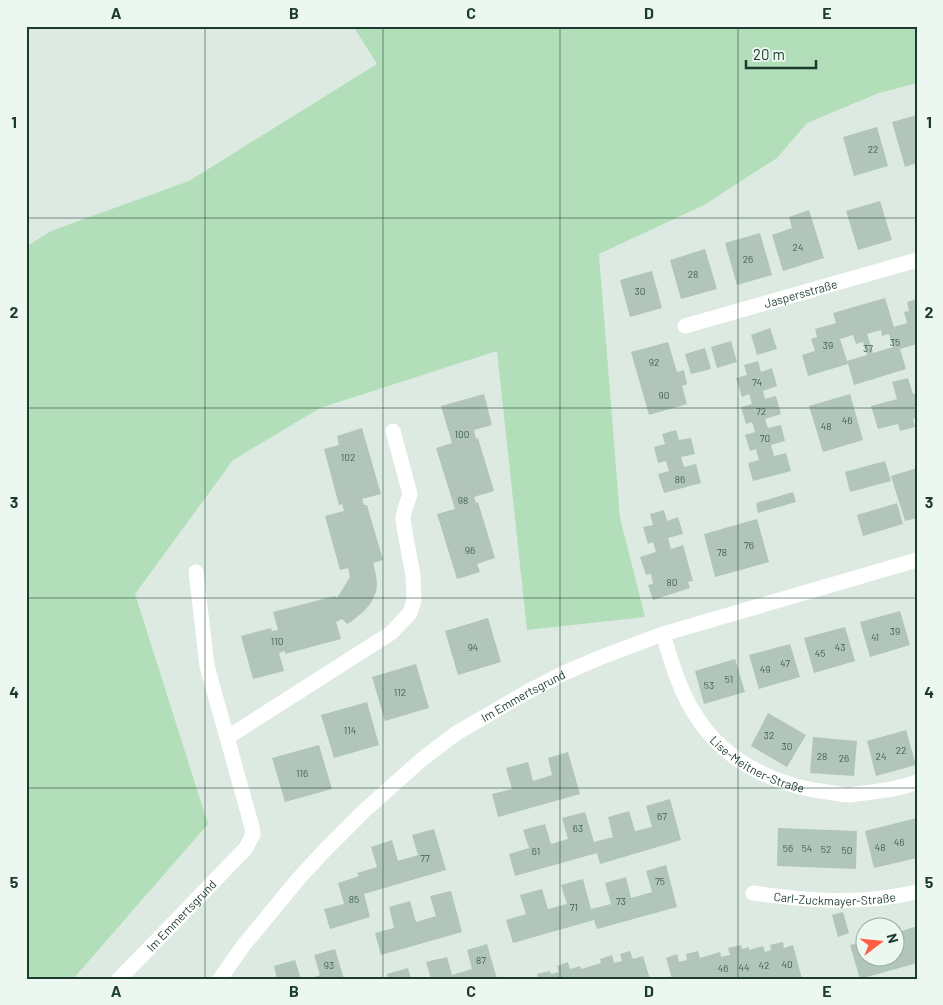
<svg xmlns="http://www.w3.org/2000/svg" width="943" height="1005" font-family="Barlow,sans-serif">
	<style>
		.green { fill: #b2dfb9 }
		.building { fill: #b1c5bb; fill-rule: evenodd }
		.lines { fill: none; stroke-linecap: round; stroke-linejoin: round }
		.street { stroke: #fff; stroke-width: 15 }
		.grid { fill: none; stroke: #1c3b2f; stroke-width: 1; stroke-opacity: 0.55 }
		.labels { text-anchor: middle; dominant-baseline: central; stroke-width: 4; stroke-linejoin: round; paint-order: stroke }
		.number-label { font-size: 10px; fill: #415e52 }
		.street-label { font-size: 12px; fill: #1c3b2f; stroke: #ecf7f0 }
		.neatline { fill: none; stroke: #1c3b2f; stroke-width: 2 }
		.grid-label { font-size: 16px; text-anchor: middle; font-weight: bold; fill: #1c3b2f }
	</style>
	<rect width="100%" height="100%" fill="#dceae2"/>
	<polygon class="green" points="353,26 917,26 917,83 879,93 807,123 777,158 704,205 599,254 620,518 645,617 527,630 497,351 320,408 233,460 135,594 208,824 73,979 26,979 26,247 51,231 189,181 377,64"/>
	<g class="building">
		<polygon points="917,115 917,163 905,167 892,122"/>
		<polygon points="877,127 888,166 854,176 843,137"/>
		<polygon points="880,201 892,240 858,250 846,211"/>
		<polygon points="809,210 824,258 783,271 772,235 792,228 789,217"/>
		<polygon points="760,233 772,275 737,285 725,243"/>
		<polygon points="705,249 717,289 681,299 670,260"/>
		<polygon points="652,271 662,308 630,317 620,280"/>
		<path d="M885,298L894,327L907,323L904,312L909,311L907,302L917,299V344L900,349L906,369L854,385L848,364L808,376L802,355L815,351L811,339L817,337L815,329L836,323L833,313ZM881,330L882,336L889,334L893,347L873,353L867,334ZM853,335L856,344L863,342L867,355L847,361L840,339Z"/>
		<polygon points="770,328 777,349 757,355 751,335"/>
		<polygon points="731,341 737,362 717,368 711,347"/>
		<polygon points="668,342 677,372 684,370 687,384 682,386 687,404 649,415 631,352"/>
		<polygon points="705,348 711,369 691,374 685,354"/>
		<polygon points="758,361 761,372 772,368 777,386 763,391 765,399 776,396 781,414 765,419 768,428 781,425 785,441 771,445 774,456 786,453 791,471 753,481 748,463 759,460 756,449 750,451 745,435 755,432 752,422 746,424 741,407 752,404 749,394 742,397 736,378 747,375 744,365"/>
		<polygon points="908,378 913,394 917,393 917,418 913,419 915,427 900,431 898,424 878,429 871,406 897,399 892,382"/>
		<polygon points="484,394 492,425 474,430 476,439 478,438 494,491 474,497 476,503 478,502 495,558 477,564 480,572 457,579 437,514 455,509 436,448 452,443 441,406"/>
		<polygon points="850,394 863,440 823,452 809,406"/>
		<polygon points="362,428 381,494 362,499 364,505 367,505 383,560 373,563 376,575 377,584 376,592 371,603 364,611 351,622 347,624 342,619 336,622 341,639 285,654 285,651 279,653 284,671 253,679 241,636 271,628 272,631 278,630 273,612 335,596 337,598 350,577 348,568 340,570 325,516 344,511 342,504 339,505 324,449 339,445 337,436"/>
		<polygon points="676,430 679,440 691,438 695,454 681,457 684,467 696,464 701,483 664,493 658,474 669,471 666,461 658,463 654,447 665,444 662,434"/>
		<polygon points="885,461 891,481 850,492 845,472"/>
		<polygon points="917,468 917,518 905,521 891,476"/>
		<polygon points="793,492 796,502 758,513 756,503"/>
		<polygon points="897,503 903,524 863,536 857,515"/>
		<polygon points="664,510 667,521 678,517 683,534 668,538 671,549 683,545 693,581 688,582 690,588 653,600 648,585 653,584 651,574 646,575 640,557 656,552 653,542 648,544 643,527 653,525 650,514"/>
		<polygon points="757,519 769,562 715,577 704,534"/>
		<polygon points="900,611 910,645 870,657 860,622"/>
		<polygon points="488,618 501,662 458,675 445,631"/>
		<polygon points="845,627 855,661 814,673 804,638"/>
		<polygon points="790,644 800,677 759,689 749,655"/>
		<polygon points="735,659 745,692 704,704 695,671"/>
		<polygon points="416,664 429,708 385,721 372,677"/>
		<polygon points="367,702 379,745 334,758 321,715"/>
		<polygon points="768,713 806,735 787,767 751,746"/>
		<polygon points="906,730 916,765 876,776 867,741"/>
		<polygon points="813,737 857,741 854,776 810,773"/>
		<polygon points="319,745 332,789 285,802 272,758"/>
		<polygon points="568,752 580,794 498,817 492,794 512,789 506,768 528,762 533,781 552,775 548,758"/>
		<polygon points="670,799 681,840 600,864 597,853 515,876 509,854 529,848 523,830 545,824 551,844 568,839 562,818 585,812 594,842 613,837 608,817 629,811 635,831 652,827 646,806"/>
		<polygon points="917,818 917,858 874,868 865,831"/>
		<polygon points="778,828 857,831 856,869 777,866"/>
		<polygon points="434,829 446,870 364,894 370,917 330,929 324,909 344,904 338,883 359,876 357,873 377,867 371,847 392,840 398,861 418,855 412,835"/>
		<polygon points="666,865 677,907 597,929 594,920 513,943 506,920 526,914 520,895 542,889 548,909 567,904 561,885 583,879 591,909 611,904 605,883 626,877 631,898 652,892 646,871"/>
		<polygon points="451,891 462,932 381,955 375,933 394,928 389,907 410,901 416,922 436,916 430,896"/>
		<polygon points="843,912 849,933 838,937 832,915"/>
		<polygon points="917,926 917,963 860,979 850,945 866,941 866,958 896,958 896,933"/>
		<polygon points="783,942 784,948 793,945 802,979 672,979 666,958 677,954 679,962 687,960 686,954 698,951 700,958 720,952 721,957 730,955 728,948 741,945 742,949 749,947 749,950 763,946 765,952 771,950 770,945"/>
		<polygon points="487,944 497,979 431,979 426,962 447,957 452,975 472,969 467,950"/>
		<polygon points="335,949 344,979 309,979 320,975 314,955"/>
		<polygon points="630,951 633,959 643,956 650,979 539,979 537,974 550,971 551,974 559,972 557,966 568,962 570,969 580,966 581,969 601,963 600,959 612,955 614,963 622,961 620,954"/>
		<polygon points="295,960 301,979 277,979 274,966"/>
		<polygon points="408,968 411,979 388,979 387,974"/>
	</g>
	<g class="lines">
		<g class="street">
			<path id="s1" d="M685,326L917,260"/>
			<path id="s2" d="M663,634C672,664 680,693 698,719C726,762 777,786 827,792C834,793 842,795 849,795C857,794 865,793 872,792C887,790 903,788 917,782"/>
			<polyline points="228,737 391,633 410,613 414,600 413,575 404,527 403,517 405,509 410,494 393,431"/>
			<path id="s3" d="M753,893C810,901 860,905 917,892"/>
			<path id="s4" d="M119,979L162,935L246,848L253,834L252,827L207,666L196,572"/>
			<path id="s5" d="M220,979L243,946L300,877L325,850L364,811L420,761L455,734L527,692L564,673L599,658L663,634L917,560"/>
		</g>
	</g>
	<path class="grid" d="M205,26V979M383,26V979M560,26V979M738,26V979M26,218H917M26,408H917M26,598H917M26,788H917"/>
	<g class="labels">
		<g class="number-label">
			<text x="873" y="149">22</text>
			<text x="798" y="247">24</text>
			<text x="748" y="259">26</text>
			<text x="693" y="274">28</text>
			<text x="640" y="291">30</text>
			<text x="895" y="342">35</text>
			<text x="828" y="345">39</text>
			<text x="868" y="348">37</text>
			<text x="654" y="362">92</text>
			<text x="757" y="382">74</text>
			<text x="664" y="395">90</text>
			<text x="761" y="411">72</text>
			<text x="847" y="420">46</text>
			<text x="826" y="426">48</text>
			<text x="462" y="434">100</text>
			<text x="765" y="438">70</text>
			<text x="348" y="457">102</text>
			<text x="680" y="479">86</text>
			<text x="463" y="500">98</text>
			<text x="749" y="545">76</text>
			<text x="470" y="550">96</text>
			<text x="722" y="552">78</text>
			<text x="672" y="582">80</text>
			<text x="895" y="631">39</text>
			<text x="875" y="637">41</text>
			<text x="277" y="641">110</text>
			<text x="473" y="647">94</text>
			<text x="840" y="647">43</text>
			<text x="820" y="653">45</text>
			<text x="785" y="663">47</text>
			<text x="765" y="669">49</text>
			<text x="729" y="679">51</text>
			<text x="709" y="685">53</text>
			<text x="400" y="692">112</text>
			<text x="350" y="730">114</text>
			<text x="769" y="735">32</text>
			<text x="787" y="746">30</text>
			<text x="901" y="750">22</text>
			<text x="822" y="756">28</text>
			<text x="881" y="756">24</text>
			<text x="844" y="758">26</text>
			<text x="302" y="773">116</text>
			<text x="662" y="816">67</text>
			<text x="578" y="828">63</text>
			<text x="899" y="842">46</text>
			<text x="880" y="847">48</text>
			<text x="788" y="848">56</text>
			<text x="807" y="848">54</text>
			<text x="826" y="849">52</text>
			<text x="847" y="850">50</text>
			<text x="536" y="851">61</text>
			<text x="425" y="858">77</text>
			<text x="660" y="881">75</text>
			<text x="354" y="899">85</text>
			<text x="621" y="901">73</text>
			<text x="574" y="907">71</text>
			<text x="481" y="960">87</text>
			<text x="787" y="964">40</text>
			<text x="329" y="965">93</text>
			<text x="764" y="965">42</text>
			<text x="744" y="967">44</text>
			<text x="723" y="968">46</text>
		</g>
		<g class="street-label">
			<text stroke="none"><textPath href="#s1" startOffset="120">Jaspersstraße</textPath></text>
			<text stroke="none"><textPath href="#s5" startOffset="419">Im Emmertsgrund</textPath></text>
			<text stroke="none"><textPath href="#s2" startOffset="169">Lise-Meitner-Straße</textPath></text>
			<text stroke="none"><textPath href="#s3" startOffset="82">Carl-Zuckmayer-Straße</textPath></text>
			<text stroke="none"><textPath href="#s4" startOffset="89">Im Emmertsgrund</textPath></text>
		</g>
	</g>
	<rect width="943" height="1005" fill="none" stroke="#ecf7f0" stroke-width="55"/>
	<g transform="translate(880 942) rotate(74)"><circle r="24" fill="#ecf7f0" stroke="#99aca3"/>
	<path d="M0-4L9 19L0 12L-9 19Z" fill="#ff5e45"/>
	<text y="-8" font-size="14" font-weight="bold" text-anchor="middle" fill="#1c3b2f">N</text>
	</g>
	<path d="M746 60v8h70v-8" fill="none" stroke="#1c3b2f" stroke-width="2.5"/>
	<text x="753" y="60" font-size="15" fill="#1c3b2f" stroke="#ecf7f0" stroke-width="4" paint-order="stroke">20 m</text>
	<rect x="28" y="28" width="888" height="950" class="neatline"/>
	<g class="grid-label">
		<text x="116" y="19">A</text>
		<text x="294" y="19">B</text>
		<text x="471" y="19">C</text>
		<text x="649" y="19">D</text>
		<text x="827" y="19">E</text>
		<text x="14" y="128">1</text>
		<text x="929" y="128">1</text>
		<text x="14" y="318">2</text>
		<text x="929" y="318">2</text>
		<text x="14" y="508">3</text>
		<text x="929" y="508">3</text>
		<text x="14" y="698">4</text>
		<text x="929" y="698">4</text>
		<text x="14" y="888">5</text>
		<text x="929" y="888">5</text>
		<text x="116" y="997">A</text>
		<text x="294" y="997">B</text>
		<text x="471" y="997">C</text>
		<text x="649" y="997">D</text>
		<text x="827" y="997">E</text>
	</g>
</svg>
